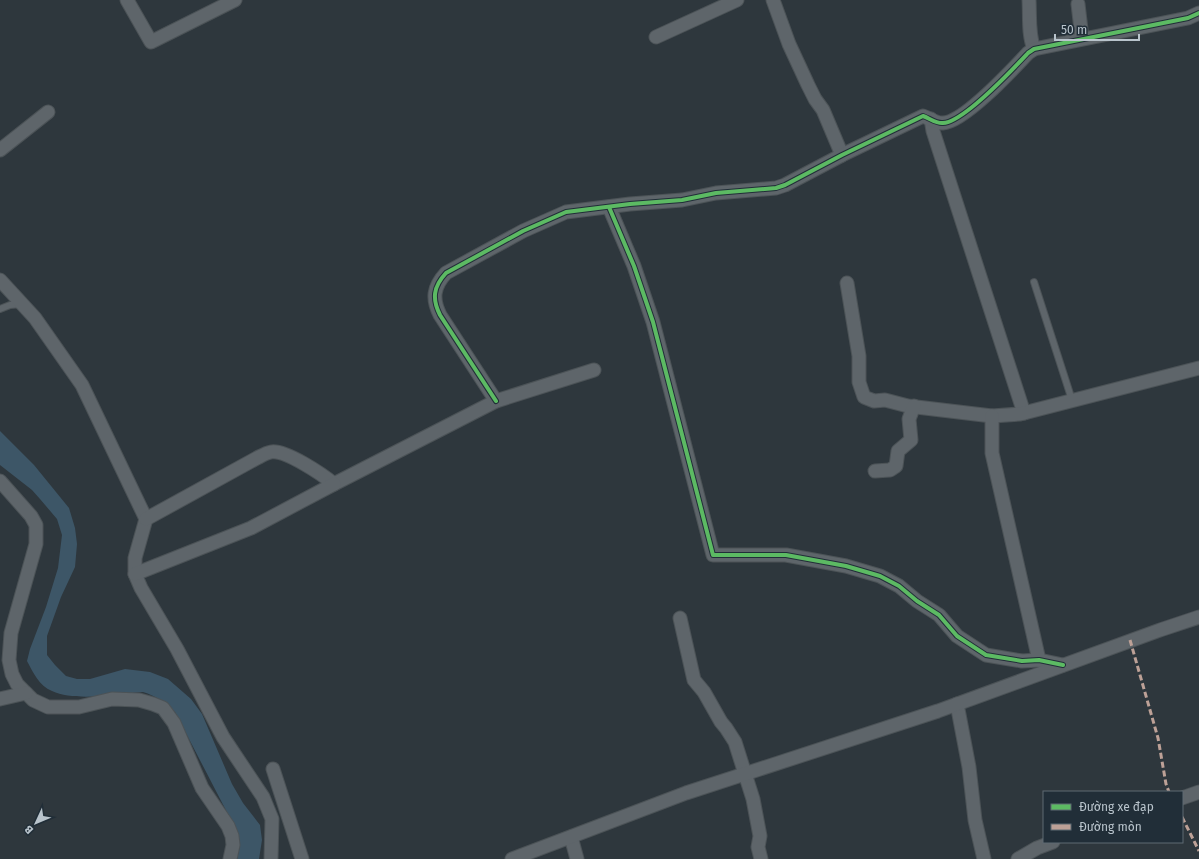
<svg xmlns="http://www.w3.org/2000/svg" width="1199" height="859" font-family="'Fira Sans',sans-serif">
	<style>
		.water { fill: #3d5667 }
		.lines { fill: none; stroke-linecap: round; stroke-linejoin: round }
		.service-casing { stroke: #4c5357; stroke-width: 8 }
		.minor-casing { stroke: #4c5357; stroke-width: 15 }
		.service { stroke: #5e656a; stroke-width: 6 }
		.minor { stroke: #5e656a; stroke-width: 13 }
		.quiet { stroke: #bda197; stroke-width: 3; stroke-dasharray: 6 3; stroke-linecap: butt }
		.cycleway-casing { stroke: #212e38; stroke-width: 6 }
		.cycleway { stroke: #5cba63; stroke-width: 4 }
	</style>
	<rect width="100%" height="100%" fill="#2e373d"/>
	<path class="water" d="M0,431L34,465L69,508L75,528L77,544L75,567L61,597L47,636V655L55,665L66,676L77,679H90L125,669L150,672L168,679L191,699L202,714L232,784L243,803L260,825L262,840L259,859H237L240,846L231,820L175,712C165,702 156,696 143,692C117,694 76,702 52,691C39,686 33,672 27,661L30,649L46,607L58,568L62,535L57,519L40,499L32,490L0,465Z"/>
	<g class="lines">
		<g class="service-casing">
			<g id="service">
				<polyline points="1034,282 1072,400"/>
				<polyline points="0,309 10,305 22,304"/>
			</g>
		</g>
		<g class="minor-casing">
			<g id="minor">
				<polyline points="127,0 151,42 235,0"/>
				<polyline points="773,0 789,44 808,85 815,99 823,110 842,155"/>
				<path d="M1029,0C1030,16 1028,34 1034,49"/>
				<polyline points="1078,4 1082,38"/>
				<polyline points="656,37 737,0"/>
				<polyline points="931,119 933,131 1024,413"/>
				<polyline points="0,150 48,112"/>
				<polyline points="609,207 634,266 653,322 713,555 786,555 846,566 880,576 899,586 917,601 939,615 957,636 986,655 1022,661 1039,660 1063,665"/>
				<polyline points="0,280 35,318 82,385 146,519 135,558 135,574 141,588 177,649 223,737 263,797 272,819 271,859"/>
				<polyline points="847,283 859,356 859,382 864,397 874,401 885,400 908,406 992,416 1020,414 1199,368"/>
				<path d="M496,401L440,315C432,299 433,287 446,273L523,231L566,212L630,204L682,200L716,193L776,188L785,185L842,155L923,116C929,118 937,124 943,123C964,122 1013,69 1028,53L1034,49L1188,18L1199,13"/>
				<polyline points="992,416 992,453 1039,660"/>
				<polyline points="875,471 890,470 896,466 898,451 911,440 909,419 914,406"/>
				<polyline points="0,481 31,516 36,525 36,544 11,633 9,660 12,674 17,684 33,700 48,707 79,707 112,699 139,700 153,704 163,708 174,723 202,788 228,826 232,836 233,845 230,859"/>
				<path d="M146,519L257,458C261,456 266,453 271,452C285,449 323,475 334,484L496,401L594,370"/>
				<polyline points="135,574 251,528 334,484"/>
				<polyline points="680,618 694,680 704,692 721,722 726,728 735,742 753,799 760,836 758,847 761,859"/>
				<polyline points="0,699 26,693"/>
				<polyline points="957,704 969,767 975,820 984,859"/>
				<polyline points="273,769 302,859"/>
				<polyline points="1182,798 1199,792"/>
				<polyline points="571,837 577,859"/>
				<polyline points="512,859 686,793 938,711 1160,630 1199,617"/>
				<polyline points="1018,859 1037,848 1053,842"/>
			</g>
		</g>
		<use href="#service" class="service"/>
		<use href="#minor" class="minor"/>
		<g class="quiet">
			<polyline points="1130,640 1158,738 1166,784 1169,792"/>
			<polyline points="1182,817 1199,851"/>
		</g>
		<g class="cycleway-casing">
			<g id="cycleway">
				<polyline points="609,207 634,266 653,322 713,555 786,555 846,566 880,576 899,586 917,601 939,615 957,636 986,655 1022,661 1039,660 1063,665"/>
				<path d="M496,401L440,315C432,299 433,287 446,273L523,231L566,212L630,204L682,200L716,193L776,188L785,185L842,155L923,116C929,118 937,124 943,123C964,122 1013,69 1028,53L1034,49L1188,18L1199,13"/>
			</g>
		</g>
		<use href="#cycleway" class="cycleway"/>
	</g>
	<rect x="1043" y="791" width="140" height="52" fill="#212e38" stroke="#5e6a73"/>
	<rect x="1051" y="804" width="20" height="6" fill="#5cba63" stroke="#5e6a73"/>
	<text x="1079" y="811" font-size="12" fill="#b9c4cc">Đường xe đạp</text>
	<rect x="1051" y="824" width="20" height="6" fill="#bda197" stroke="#5e6a73"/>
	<text x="1079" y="831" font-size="12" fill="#b9c4cc">Đường mòn</text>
	<g transform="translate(36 823) rotate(226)" stroke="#212e38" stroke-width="3" paint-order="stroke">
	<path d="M0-3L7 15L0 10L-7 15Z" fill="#b9c4cc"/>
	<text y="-6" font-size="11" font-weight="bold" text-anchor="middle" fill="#b9c4cc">B</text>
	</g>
	<path d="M1055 34v6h84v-6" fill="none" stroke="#b9c4cc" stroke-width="2"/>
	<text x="1061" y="34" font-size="12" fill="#b9c4cc" stroke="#212e38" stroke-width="3" paint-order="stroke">50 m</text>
</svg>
